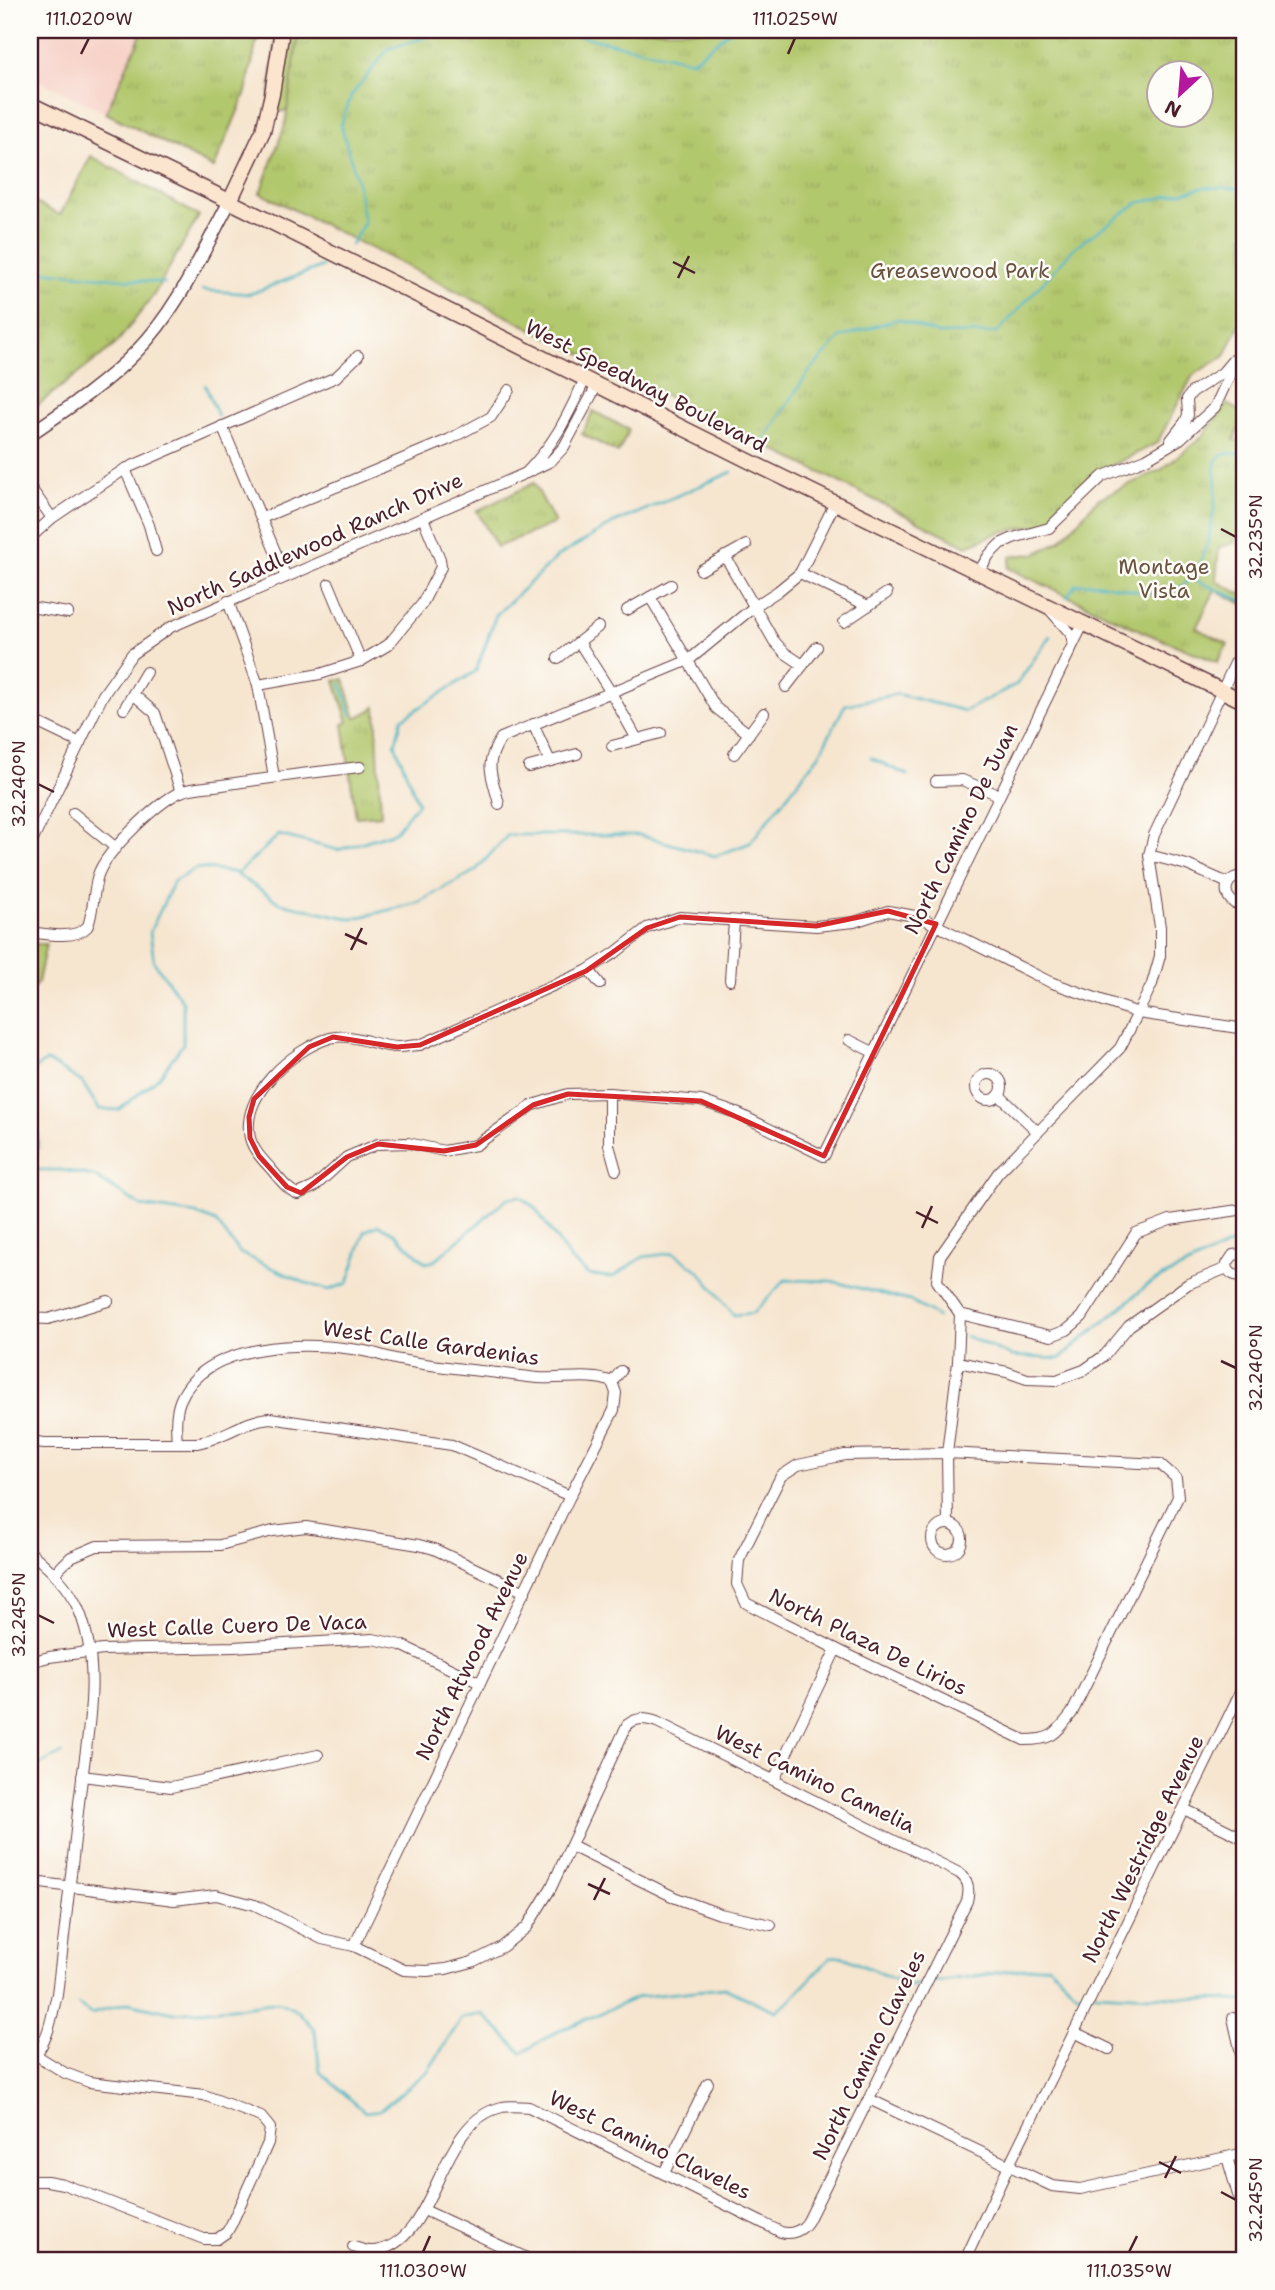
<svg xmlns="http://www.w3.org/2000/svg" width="1275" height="2290" font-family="'Shantell Sans',sans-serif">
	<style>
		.built { fill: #f7d1c7 }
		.grass { fill: #b2c86d; stroke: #7e744c; stroke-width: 2 }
		.park { fill: url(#park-tufts); stroke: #7e744c; stroke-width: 2; fill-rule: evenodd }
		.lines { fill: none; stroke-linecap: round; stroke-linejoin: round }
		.stream { stroke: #44b2c0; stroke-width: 2.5 }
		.minor-casing { stroke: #643d44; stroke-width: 12 }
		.tertiary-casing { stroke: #643d44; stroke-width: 15 }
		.secondary-casing { stroke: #643d44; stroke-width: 17 }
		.minor { stroke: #fff; stroke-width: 10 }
		.tertiary { stroke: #fff; stroke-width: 12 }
		.secondary { stroke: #fce5cf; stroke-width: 14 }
		.marked { fill: none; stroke: #d62828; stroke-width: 5; stroke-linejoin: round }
		.ticks { fill: none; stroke: #4a1f2b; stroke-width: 2.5 }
		.labels { text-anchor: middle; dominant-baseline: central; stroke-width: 5; stroke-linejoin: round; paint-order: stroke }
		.park-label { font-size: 21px; fill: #69523f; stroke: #fdfcf7 }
		.street-label { font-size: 21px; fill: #4a1f2b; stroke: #fdfcf7 }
		.neatline { fill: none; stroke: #4a1f2b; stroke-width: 2.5 }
		.ticks-label { font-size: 18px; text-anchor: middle; fill: #4a1f2b }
	</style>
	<defs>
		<pattern id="park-tufts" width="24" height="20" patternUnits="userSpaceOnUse" patternTransform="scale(1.75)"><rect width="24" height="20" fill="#b2c86d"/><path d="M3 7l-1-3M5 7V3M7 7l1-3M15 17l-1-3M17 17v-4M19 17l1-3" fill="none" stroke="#9bab5f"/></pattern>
	</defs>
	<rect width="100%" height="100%" fill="#fdfcf7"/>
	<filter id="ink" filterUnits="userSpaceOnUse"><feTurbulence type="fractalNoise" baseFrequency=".0143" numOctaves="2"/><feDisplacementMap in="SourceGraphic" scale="14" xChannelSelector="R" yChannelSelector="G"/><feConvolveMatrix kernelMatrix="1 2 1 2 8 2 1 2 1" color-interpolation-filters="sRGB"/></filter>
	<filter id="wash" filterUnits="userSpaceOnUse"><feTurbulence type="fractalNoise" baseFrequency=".00686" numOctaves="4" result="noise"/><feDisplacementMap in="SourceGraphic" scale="28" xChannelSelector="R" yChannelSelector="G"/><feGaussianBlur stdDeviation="1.57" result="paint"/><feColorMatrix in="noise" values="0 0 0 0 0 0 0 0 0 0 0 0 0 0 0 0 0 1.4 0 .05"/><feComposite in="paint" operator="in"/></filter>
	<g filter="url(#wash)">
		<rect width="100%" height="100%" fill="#f6e5cf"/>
		<polygon class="built" points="30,30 143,30 106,113 30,76"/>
		<polygon class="grass" points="277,30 346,30 306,108 268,113"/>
		<g class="park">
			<polygon points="143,30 259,30 246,92 214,168 106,113"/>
			<path d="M299,30H1245V312L1225,356L1193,375L1157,443L1089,477L1047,524L1000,532L967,546L260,193L285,125ZM1160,74H1202V116H1160Z"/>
			<polygon points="91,156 199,216 153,296 116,344 30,411 30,200 60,215"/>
			<polygon points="1227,404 1245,414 1234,440 1245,442 1245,521 1234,543 1219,547 1216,581 1245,596 1245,605 1215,590 1196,628 1228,644 1217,662 1146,633 1008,568 1011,556 1035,554 1060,541 1099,498 1161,470 1201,438"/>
			<polygon points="593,411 629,430 618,453 582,434"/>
			<polygon points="534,483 555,523 497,547 477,511"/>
			<polygon points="344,679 356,718 376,707 381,815 356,817 343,724 348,722 335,681"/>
			<polygon points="34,944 46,944 38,982 30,992 30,957"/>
		</g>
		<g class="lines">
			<g class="stream">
				<polyline points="508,30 566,33 692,61 731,30"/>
				<polyline points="351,245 364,223 357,181 341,125 351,96 388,49 449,30"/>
				<polyline points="30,270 165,283"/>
				<polyline points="202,290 250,294 323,266"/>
				<polyline points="205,385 218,416"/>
				<polyline points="758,449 808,373 841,337 898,319 938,334 997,333 1076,246 1138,203 1205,187 1245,189"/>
				<polyline points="1191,578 1245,602"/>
				<path d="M1067,597L1075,585C1115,574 1165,618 1195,572C1209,550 1216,508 1216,483C1215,475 1212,464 1219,457C1226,452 1237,453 1245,454"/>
				<polyline points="341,684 352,716"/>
				<polyline points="871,758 907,775"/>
				<polyline points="237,874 279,835 338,850 395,832 418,803 395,744 402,719 476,671 496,615 557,557 612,524 732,472"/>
				<polyline points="30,1071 47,1061 82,1082 99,1109 119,1110 159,1077 183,1044 183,1002 154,962 150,932 174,881 197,868 233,872 280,903 352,919 417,903 475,871 508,835 639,835 715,856 750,843 819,755 845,705 897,694 965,711 1017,684 1050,636"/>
				<path d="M30,1095C35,1120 44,1145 31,1170"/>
				<polyline points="31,1170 61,1170 94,1176 141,1206 196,1214 216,1222 240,1253 303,1282 329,1290 348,1283 365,1231 379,1225 394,1233 426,1263 434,1261 507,1199 519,1196 535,1208 571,1260 589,1275 613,1277 643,1257 674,1253 699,1271 734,1315 753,1313 785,1280 831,1281 910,1301 938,1317"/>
				<polyline points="966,1336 1012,1356 1059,1359 1150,1283 1240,1240 1245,1242"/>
				<polyline points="30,1770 62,1753"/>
				<polyline points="30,1974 40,1980"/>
				<polyline points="929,1983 1048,1965 1077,1993 1088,1993"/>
				<polyline points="1095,1993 1245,2001"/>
				<polyline points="78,2005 91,2014 128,2003 174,2013 242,2007 279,2002 299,2012 315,2031 320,2072 365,2112 380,2110 428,2071 462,2018 483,2014 522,2053 552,2034 638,1997 724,1988 776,2011 790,2000 831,1957 841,1956 909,1986 923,1984"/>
			</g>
		</g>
	</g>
	<g filter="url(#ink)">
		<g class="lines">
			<g class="minor-casing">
				<g id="minor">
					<path d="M585,379C567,417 556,442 526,473L551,461L564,447L597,385"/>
					<polyline points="222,426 286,577"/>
					<polyline points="1171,440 1185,422 1188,415 1187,399 1192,392 1222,373 1233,360"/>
					<polyline points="125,469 149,525 156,551"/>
					<polyline points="30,487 52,518"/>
					<polyline points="262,518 450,439 491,417 509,390"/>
					<polyline points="30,538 52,518 125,469 336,377 358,356"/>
					<polyline points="725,556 774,641 785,653 803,665"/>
					<polyline points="701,570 746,545"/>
					<polyline points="800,573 868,606"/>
					<polyline points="978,573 989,555 1000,544 1013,538 1049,528 1103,476 1146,459 1180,439 1215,407 1245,342"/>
					<polyline points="329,584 361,661"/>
					<polyline points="650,597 716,708 749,734"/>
					<polyline points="228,601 258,685 274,777"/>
					<polyline points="30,607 68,613"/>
					<polyline points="627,610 671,585"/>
					<polyline points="1050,610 1071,634 1073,644"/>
					<polyline points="844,622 887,593"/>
					<polyline points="579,642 610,691 637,739"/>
					<polyline points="558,658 598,627"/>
					<polyline points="258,685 320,674 361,661 388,645 422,604 441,567 440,559 423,518"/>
					<polyline points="786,687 817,647"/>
					<polyline points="133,694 155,713 181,792"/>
					<polyline points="124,709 146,672"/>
					<polyline points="30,719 80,743"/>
					<polyline points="533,724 550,761"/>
					<polyline points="612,746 661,733"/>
					<polyline points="734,754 764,713"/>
					<polyline points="529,767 577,754"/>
					<polyline points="936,781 962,780 999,795"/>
					<path d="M499,804C492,774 483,766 501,738L689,660L755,606L778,591L800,573L835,503"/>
					<polyline points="73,813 116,848"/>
					<polyline points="30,846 103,695 132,654 171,627 526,473"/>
					<polyline points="1149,855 1187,865 1228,883"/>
					<path d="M1245,876C1227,875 1220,892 1234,903L1245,904"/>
					<path d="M30,932C45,934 75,940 87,927C92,921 94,886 98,875C106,851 157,803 180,792C192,787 209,787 222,785C268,778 314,772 360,767"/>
					<polyline points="589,970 600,984"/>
					<polyline points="730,980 734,921"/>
					<polyline points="849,1040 873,1052"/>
					<circle cx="989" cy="1087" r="13"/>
					<polyline points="609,1093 609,1145 616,1170"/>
					<polyline points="999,1095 1038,1132"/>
					<path d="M298,1194C286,1189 279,1178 271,1169C263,1160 253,1150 250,1138C240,1095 293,1049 330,1038C354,1032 376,1047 398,1047C405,1047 413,1045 420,1045L586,971L615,953L647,928L680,917L816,926L854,922L888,911L920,917L1050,982L1138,1013L1245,1029"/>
					<polyline points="298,1194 314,1187 347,1157 378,1144 408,1143 444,1151 476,1145 533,1105 568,1094 609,1093 701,1101 739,1114 824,1156 1084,622"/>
					<path d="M1245,1257L1240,1254L1233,1255L1227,1264C1228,1275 1237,1278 1245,1273"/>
					<polyline points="960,1314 1051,1336 1067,1330 1082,1317 1136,1233 1170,1220 1245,1209"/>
					<polyline points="30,1318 48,1319 108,1301"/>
					<polyline points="958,1362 1007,1372 1027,1379 1057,1380 1084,1370 1105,1355 1129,1326 1188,1284 1227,1268"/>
					<polyline points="612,1382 621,1371"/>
					<path d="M30,1441L44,1443H197C223,1439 243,1420 270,1418L452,1445L570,1496"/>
					<path d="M177,1443C176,1429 175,1414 180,1401C205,1340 310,1341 364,1351C376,1353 388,1358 400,1360C426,1365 453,1368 480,1371C499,1373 519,1376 538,1378C562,1380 590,1373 612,1382"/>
					<path d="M947,1453L1160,1464L1176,1478L1178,1497L1072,1713C1055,1735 1052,1740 1024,1740L836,1649L746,1603L737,1584L739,1560L781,1476L798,1465L845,1455Z"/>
					<polyline points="948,1524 947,1453 958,1362 960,1314 937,1281 940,1256 998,1173 1120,1048 1138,1013 1152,984 1160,956 1160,927 1149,855 1154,835 1245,642"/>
					<circle cx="947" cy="1539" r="15"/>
					<path d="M30,1552C49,1568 67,1584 78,1608C104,1668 86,1740 79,1803C72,1866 65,1930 57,1994C52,2015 48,2046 30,2060"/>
					<polyline points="55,1573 71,1557 97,1546 220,1545 273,1531 306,1527 419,1545 434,1549 525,1592"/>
					<polyline points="30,1662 49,1657 103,1650 233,1647 373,1639 401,1645 480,1683"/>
					<polyline points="82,1776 171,1787 318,1755"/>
					<polyline points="774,1780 836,1649"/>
					<polyline points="1184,1809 1245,1839"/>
					<polyline points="571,1846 676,1898 720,1914 771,1925"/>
					<path d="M30,1878L41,1883L174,1900L216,1895L255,1905L322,1939L354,1946L404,1970L427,1971L446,1969L472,1962L502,1947L527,1927L551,1888L627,1725C637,1717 645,1718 657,1722L959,1873C969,1880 970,1889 967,1901L808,2221C802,2231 791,2235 781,2232L529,2107C521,2107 510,2105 502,2107C435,2122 439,2243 374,2251C367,2252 359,2248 353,2247"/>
					<polyline points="354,1946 570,1496 614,1410 616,1393 612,1382"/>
					<polyline points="1233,2018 1245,2071"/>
					<polyline points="1074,2032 1109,2049"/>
					<polyline points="36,2055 65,2073 89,2082 204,2095 261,2117 270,2128 268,2143 231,2225 227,2232 217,2239"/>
					<polyline points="869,2099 1052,2186 1080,2189 1245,2153"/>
					<polyline points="1227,2157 1238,2195"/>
					<polyline points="664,2173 708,2083"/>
					<polyline points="30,2181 47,2181 63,2184 204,2239 217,2239"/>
					<polyline points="424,2210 531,2260"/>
					<polyline points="965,2260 1009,2165 1245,1683"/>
				</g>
			</g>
			<g class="tertiary-casing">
				<path id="tertiary" d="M30,434C67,409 105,384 136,352C178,310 202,253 230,201"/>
			</g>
			<g class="secondary-casing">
				<g id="secondary">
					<polyline points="30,104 213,193 755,464 1245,702"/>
					<polyline points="230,201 263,131 272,94 282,30"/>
				</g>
			</g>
			<use href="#minor" class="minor"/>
			<use href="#tertiary" class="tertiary"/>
			<use href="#secondary" class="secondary"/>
		</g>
	</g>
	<path class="marked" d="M888,911L936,924L824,1156L701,1101L568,1094L533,1105L476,1145L444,1151L378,1144L347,1157L301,1193L287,1187L259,1156L250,1138L249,1117L254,1099L309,1047L333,1037L397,1047L420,1045L586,971L647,928L680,917L816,926Z"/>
	<path class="ticks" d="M81,54L89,38M788,54L795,38M673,262L695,273M678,278L689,256M1221,529L1236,537M38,784L54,792M345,934L367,944M351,950L362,928M916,1212L938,1223M922,1228L932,1206M1221,1361L1236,1368M38,1615L54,1623M588,1884L610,1894M594,1900L605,1878M1159,2162L1181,2173M1165,2178L1176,2156M1221,2192L1236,2200M423,2252L430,2236M1129,2252L1137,2236"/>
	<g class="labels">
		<g class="park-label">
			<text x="960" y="271">Greasewood Park</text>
			<text x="1164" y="567">Montage<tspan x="1164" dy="24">Vista</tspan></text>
		</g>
		<g class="street-label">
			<text transform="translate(646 386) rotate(27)">West Speedway Boulevard</text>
			<text transform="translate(315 544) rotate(-24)">North Saddlewood Ranch Drive</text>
			<text transform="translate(961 829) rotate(-64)">North Camino De Juan</text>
			<text transform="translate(431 1343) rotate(8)">West Calle Gardenias</text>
			<text transform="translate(237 1626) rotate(-2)">West Calle Cuero De Vaca</text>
			<text transform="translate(868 1642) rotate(26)">North Plaza De Lirios</text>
			<text transform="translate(472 1656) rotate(-64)">North Atwood Avenue</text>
			<text transform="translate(815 1779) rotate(26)">West Camino Camelia</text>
			<text transform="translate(1143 1849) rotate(-64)">North Westridge Avenue</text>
			<text transform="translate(869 2055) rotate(-64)">North Camino Claveles</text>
			<text transform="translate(650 2145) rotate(26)">West Camino Claveles</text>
		</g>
	</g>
	<rect width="1275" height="2290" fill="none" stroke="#fdfcf7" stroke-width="77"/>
	<g transform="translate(1180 94) rotate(206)"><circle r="33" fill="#fdfcf7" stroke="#b5a4a5" stroke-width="2"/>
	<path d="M0-5L12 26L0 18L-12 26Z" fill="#b5179e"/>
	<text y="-10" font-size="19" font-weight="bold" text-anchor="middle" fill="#4a1f2b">N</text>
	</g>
	<rect x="38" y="38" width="1198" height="2214" class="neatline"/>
	<g class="ticks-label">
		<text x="89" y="25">111.020°W</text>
		<text x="795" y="25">111.025°W</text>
		<text transform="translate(1256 537) rotate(-90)" y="6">32.235°N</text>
		<text transform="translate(19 784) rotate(-90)" y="6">32.240°N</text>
		<text transform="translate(1256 1368) rotate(-90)" y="6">32.240°N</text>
		<text transform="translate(19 1615) rotate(-90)" y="6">32.245°N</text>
		<text transform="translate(1256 2200) rotate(-90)" y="6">32.245°N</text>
		<text x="423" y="2277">111.030°W</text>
		<text x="1129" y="2277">111.035°W</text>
	</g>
</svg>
